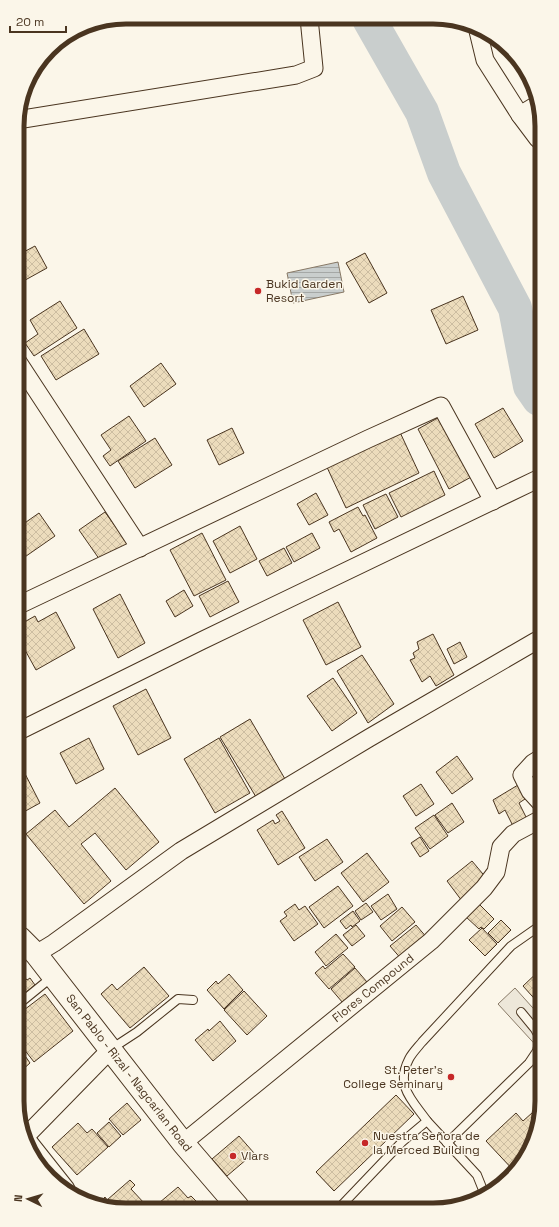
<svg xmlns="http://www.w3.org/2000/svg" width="559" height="1227" font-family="'Space Grotesk',sans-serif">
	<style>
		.parking { fill: #ede7d9; stroke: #887966 }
		.water { fill: url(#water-rules); stroke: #887966 }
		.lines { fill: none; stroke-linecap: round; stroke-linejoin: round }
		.river { stroke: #c9cecd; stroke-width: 34 }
		.building { fill: url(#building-cross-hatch); stroke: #4a3520 }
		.lane-casing { stroke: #4a3520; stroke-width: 10 }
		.street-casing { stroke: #4a3520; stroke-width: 19 }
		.secondary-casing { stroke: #4a3520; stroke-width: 24 }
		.lane { stroke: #fbf6e9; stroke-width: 8 }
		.street { stroke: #fbf6e9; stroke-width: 17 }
		.secondary { stroke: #fbf6e9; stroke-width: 22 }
		.poi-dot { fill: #c62828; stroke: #fbf6e9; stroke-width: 1.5 }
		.labels { text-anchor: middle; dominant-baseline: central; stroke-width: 3; stroke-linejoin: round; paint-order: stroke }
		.poi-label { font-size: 12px; fill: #4a3520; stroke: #fbf6e9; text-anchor: start }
		.street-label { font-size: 12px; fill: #4a3520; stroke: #fbf6e9 }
		.rim { fill: none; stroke: #4a3520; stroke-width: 5 }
	</style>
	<defs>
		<pattern id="water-rules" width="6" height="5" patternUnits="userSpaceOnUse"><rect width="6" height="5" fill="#c9cecd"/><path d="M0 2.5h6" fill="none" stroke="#a5a8a6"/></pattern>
		<pattern id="building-cross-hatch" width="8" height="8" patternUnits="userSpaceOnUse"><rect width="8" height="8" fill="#ecdcbc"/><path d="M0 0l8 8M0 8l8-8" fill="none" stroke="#ccbda1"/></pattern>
	</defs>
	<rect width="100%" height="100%" fill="#fbf6e9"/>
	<polygon class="parking" points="515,988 541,1017 542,1052 498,1004"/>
	<polygon class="water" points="338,262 344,292 293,303 287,273"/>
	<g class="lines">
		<polyline class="river" points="369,19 422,112 444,173 515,308 530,386 539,399"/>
	</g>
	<g class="building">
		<polygon points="35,246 47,268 18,284 18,255"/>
		<polygon points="365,253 387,293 369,303 346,263"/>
		<polygon points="463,296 478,330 446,344 431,310"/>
		<polygon points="60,301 77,328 34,356 25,343 38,334 30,320"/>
		<polygon points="84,329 99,354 56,380 41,356"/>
		<polygon points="161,363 176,384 144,407 130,386"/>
		<polygon points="503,408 523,441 494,458 475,424"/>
		<polygon points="443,415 475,475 449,489 418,429"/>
		<polygon points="129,416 146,441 110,466 103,456 111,450 101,435"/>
		<polygon points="232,428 244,453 219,465 207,440"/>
		<polygon points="398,428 419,473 346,508 325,463"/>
		<polygon points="155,438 172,465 135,488 118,461"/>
		<polygon points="434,471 445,495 401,517 389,493"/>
		<polygon points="316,493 328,515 309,525 297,504"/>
		<polygon points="386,494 398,517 375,529 363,505"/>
		<polygon points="358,507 363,516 365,515 377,538 351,552 339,529 334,532 329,522"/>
		<polygon points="105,512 128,544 102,563 79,530"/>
		<polygon points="39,513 55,536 19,561 19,527"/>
		<polygon points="240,526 257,559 230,573 213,541"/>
		<polygon points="202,533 226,580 194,596 170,550"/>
		<polygon points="312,533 320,548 294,562 286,547"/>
		<polygon points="284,548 292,563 267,576 259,561"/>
		<polygon points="228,581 239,602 210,617 199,596"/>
		<polygon points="184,590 193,606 175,617 166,601"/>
		<polygon points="120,594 145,643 118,658 93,609"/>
		<polygon points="338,602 361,647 326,665 303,620"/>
		<polygon points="56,612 75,648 36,670 19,639 19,625 35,616 38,622"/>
		<polygon points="433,634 454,675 436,686 430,676 422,682 410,660 415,658 413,653 419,649 417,642"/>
		<polygon points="460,642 467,657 454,664 447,649"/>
		<polygon points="362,655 394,704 368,723 337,671"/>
		<polygon points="333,678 357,713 332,731 307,696"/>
		<polygon points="146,689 171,738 138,755 113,706"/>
		<polygon points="250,719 285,779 256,797 220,737"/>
		<polygon points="89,738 104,769 76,784 60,753"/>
		<polygon points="219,738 250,793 215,813 184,759"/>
		<polygon points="457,756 473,779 452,794 436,772"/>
		<polygon points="20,764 40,803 20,814"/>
		<polygon points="421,784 434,804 416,816 403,796"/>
		<polygon points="518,785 525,799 519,803 527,819 514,828 505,810 499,814 493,800"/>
		<polygon points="115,788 159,842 126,870 95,833 81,844 111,881 84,904 26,834 55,810 69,827"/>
		<polygon points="452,803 464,822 448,833 435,815"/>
		<polygon points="282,811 305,848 278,865 257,830 273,820 275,824 280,821 276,815"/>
		<polygon points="434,815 448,836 430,849 415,828"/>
		<polygon points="420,837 429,851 420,857 411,843"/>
		<polygon points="327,839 343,862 315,881 299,857"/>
		<polygon points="367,853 389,882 363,902 341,873"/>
		<polygon points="472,861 488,880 462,901 447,881"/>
		<polygon points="338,886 353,906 324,928 309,907"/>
		<polygon points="388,894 397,909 381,920 371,906"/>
		<polygon points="366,903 373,912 361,920 355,911"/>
		<polygon points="478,903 494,919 484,929 481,927 479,929 465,916"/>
		<polygon points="295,904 299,910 305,906 318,924 294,941 280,921 287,916 284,912"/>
		<polygon points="402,907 415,922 392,941 380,926"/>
		<polygon points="353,911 360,921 352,927 351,925 346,929 340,921"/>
		<polygon points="501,920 511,930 498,943 488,933"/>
		<polygon points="356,925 365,936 352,946 343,935"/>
		<polygon points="416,925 428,939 403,961 390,946"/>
		<polygon points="482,928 497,944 485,956 469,940"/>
		<polygon points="336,934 348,948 326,966 315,952"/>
		<polygon points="343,954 355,967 329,989 315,973 323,966 325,969"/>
		<polygon points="144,967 169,996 130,1028 101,994 112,984 117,990"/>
		<polygon points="355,968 367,982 343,1003 331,989"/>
		<polygon points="541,969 541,1006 523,986"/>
		<polygon points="20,972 27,980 30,978 35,985 20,997"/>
		<polygon points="229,974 243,990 224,1009 207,990 216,981 218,984"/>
		<polygon points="244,991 267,1016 247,1035 224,1010"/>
		<polygon points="45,994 73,1031 34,1062 20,1044 20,1013"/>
		<polygon points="220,1021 236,1041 213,1061 195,1040 208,1029 209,1031"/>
		<polygon points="21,1050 30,1063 21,1071"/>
		<polygon points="396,1095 414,1114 334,1191 316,1172"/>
		<polygon points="127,1103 141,1120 123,1135 109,1119"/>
		<polygon points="542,1104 542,1108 534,1142 515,1172 486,1141 516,1113 523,1121"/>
		<polygon points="21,1114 28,1124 21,1129"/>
		<polygon points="109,1122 121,1136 109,1147 97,1133"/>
		<polygon points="78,1123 87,1133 92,1129 108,1147 77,1175 52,1147"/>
		<polygon points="239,1136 254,1153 227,1176 212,1159"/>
		<polygon points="130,1180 135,1185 131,1189 145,1204 141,1208 105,1208 98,1204 105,1197 107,1200"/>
		<polygon points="178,1187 188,1198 191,1196 199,1204 203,1201 209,1207 153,1208"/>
	</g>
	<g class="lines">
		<g class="lane-casing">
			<g id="lane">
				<polyline points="20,1003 52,977"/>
				<polyline points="111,1049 137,1032 178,999 193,1000"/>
				<path d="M427,1121C412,1100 395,1086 409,1059C412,1053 418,1047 422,1042L511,946L541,925"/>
				<polyline points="447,1143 529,1063 537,1051 540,1038 535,1029 521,1012"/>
				<polyline points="340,1207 402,1142 427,1121 477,1175 483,1190 483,1193"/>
			</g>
		</g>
		<g class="street-casing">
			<g id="street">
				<polyline points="478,31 485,60 520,115 538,139"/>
				<polyline points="520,115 538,104"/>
				<polyline points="17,120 296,75 314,68 309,18"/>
				<polyline points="18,362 140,548"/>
				<polyline points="19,605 368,439 441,406 493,501"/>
				<polyline points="19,731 201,641 540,478"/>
				<polyline points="541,758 533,763 522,775 530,791 541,803"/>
				<polyline points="36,954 54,943 181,851 369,738 536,641 540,642"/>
				<polyline points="25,1137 110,1050"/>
				<polyline points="28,1141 66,1189"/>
				<polyline points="183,1143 431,941 484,888 496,872 501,847 513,834 541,819"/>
			</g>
		</g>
		<g class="secondary-casing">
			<polyline id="secondary" points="20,938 36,954 183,1143 238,1207"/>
		</g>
		<use href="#lane" class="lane"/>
		<use href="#street" class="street"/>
		<use href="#secondary" class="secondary"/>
	</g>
	<g class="poi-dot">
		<circle cx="258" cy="291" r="4"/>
		<circle cx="451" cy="1077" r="4"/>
		<circle cx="365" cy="1143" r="4"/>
		<circle cx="233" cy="1156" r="4"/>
	</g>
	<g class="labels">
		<g class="poi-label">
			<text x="266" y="284">Bukid Garden<tspan x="266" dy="14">Resort</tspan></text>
			<text x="443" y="1070" text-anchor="end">St. Peter's<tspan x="443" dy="14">College Seminary</tspan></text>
			<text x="373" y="1136">Nuestra Señora de<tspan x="373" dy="14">la Merced Building</tspan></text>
			<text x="241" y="1156">Vlars</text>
		</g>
		<g class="street-label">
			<text transform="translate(373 988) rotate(-39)">Flores Compound</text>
			<text transform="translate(129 1073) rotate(52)">San Pablo - Rizal - Nagcarlan Road</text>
		</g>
	</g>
	<path d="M0 0H559V1227H0ZM126 24H433A102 102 0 0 1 535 126V1101A102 102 0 0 1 433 1203H126A102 102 0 0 1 24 1101V126A102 102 0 0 1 126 24Z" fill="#fbf6e9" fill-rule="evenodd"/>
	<path class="rim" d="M126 24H433A102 102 0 0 1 535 126V1101A102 102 0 0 1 433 1203H126A102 102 0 0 1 24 1101V126A102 102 0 0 1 126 24Z"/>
	<g transform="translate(28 1199) rotate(275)" stroke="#fbf6e9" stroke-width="3" paint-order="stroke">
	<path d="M0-3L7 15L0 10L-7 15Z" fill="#4a3520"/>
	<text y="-6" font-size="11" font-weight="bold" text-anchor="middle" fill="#4a3520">N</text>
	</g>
	<path d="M10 26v6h56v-6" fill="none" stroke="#4a3520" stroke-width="2"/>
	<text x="16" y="26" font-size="12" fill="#4a3520" stroke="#fbf6e9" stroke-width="3" paint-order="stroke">20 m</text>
</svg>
